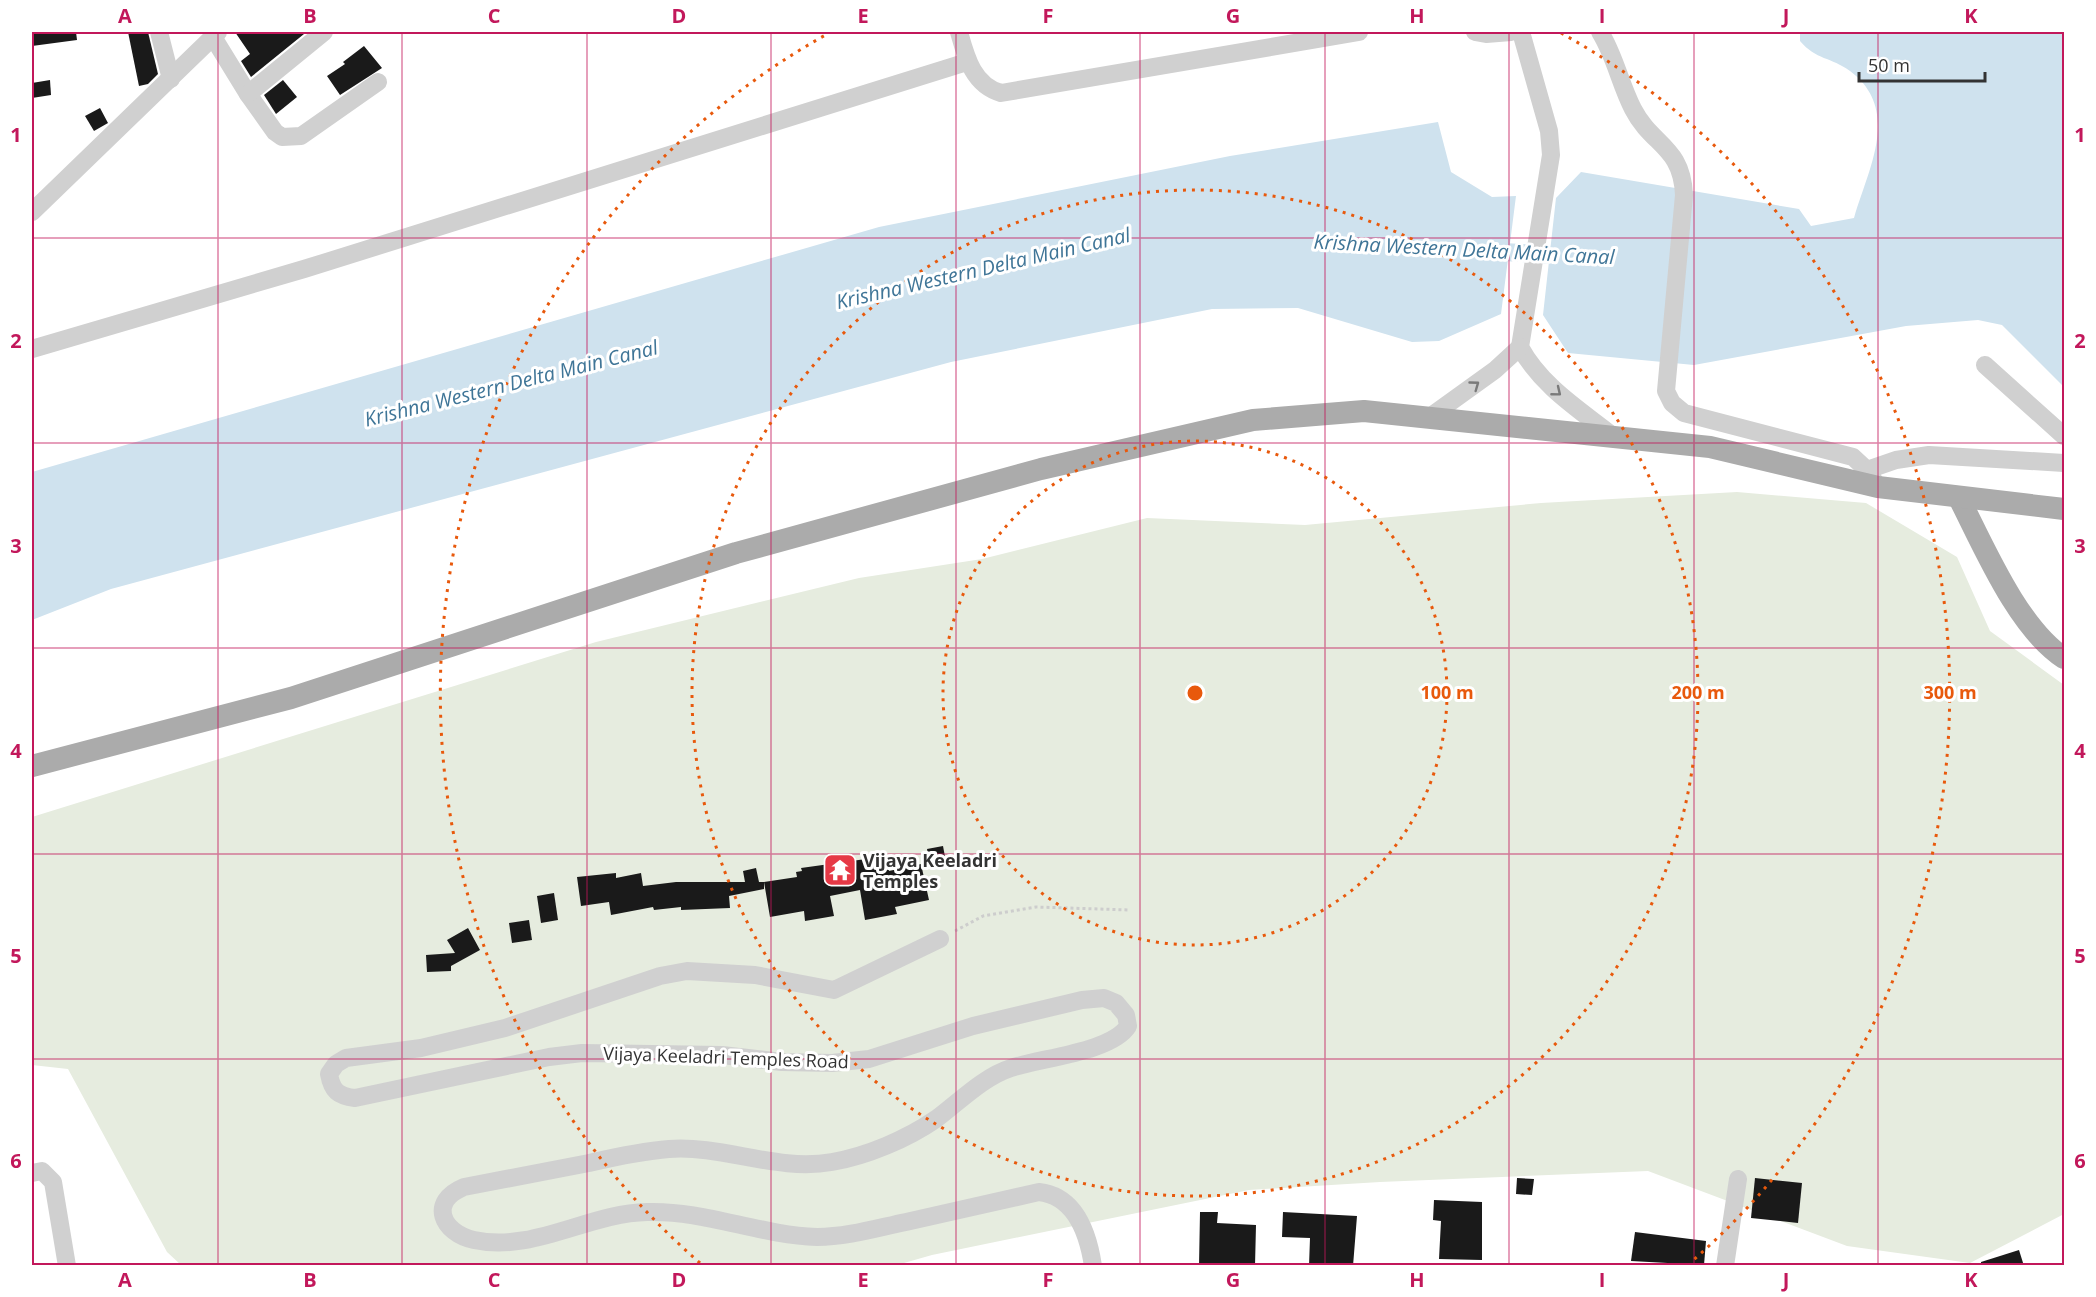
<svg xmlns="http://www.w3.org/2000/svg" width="2096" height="1297" font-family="'Open Sans',sans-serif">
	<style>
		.green { fill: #e6ecdf }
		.water { fill: #cfe2ee }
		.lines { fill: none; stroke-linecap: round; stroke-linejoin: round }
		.canal { stroke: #cfe2ee; stroke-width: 18 }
		.building { fill: #1a1a1a }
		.path { stroke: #cdcdcd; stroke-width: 3; stroke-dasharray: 3 3; stroke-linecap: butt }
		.minor { stroke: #d0d0d0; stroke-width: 18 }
		.major { stroke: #ababab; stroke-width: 22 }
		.oneway { stroke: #7a7a7a }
		.grid { fill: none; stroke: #c2185b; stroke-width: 1.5; stroke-opacity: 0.55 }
		.ring { fill: none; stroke: #e8590c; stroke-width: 3; stroke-dasharray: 3 6 }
		.labels { text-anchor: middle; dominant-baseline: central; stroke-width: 6; stroke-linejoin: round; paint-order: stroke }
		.poi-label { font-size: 18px; font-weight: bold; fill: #333; stroke: #fff; text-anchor: start }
		.street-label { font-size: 18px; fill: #333; stroke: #fff }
		.water-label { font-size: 20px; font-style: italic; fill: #3f7597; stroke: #fff }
		.centre { fill: #e8590c; stroke: #fff; stroke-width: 3 }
		.ring-label { font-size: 18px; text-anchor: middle; font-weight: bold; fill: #e8590c; stroke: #fff; stroke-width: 6; stroke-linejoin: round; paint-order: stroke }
		.neatline { fill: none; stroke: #c2185b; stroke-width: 2 }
		.grid-label { font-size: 20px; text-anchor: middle; font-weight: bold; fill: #c2185b }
	</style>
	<rect width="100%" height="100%" fill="#fff"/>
	<polygon class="green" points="1737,492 1866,503 1957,557 1990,631 2064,685 2064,1214 1970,1263 1847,1246 1648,1171 1380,1182 1249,1190 932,1255 897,1265 181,1265 167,1252 68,1069 32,1065 32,817 596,642 859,578 982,559 1147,518 1305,525 1541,503"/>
	<g class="water">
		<path d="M1800,32H2064V387L2002,325L1978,320L1906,326L1694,365L1568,353L1543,315L1556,198L1581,172L1799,209L1811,226L1854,218C1868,169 1902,110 1850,71C1831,57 1816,60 1800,41Z"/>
		<polygon points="1438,122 1451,172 1492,197 1516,196 1501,314 1439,341 1412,342 1298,308 1212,309 951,362 111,589 32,620 32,472 879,227 1230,156"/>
	</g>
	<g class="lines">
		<polyline class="canal" points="1486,251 1572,256"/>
	</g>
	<g class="building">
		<polygon points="32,32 76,32 77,40 32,46"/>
		<polygon points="128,32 148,32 158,74 148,84 139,86"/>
		<polygon points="235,32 303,32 304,34 251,77 241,61 250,54"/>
		<polygon points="364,46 382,68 340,95 327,76 345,64 343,62"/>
		<polygon points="50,80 51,95 32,98 32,83"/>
		<polygon points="283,80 297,97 276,114 264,95"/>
		<polygon points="100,108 108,123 94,131 85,116"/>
		<polygon points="943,846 946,862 930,866 927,849"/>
		<polygon points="873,858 876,869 888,866 889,871 921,864 929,900 895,907 897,914 865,920 860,890 830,896 834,916 805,921 804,911 770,917 764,882 797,877 796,872 802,871 801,868"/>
		<polygon points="756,868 759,882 764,882 764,889 729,896 730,908 681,910 681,907 654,910 653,907 611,915 609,902 581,906 577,877 616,873 616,878 641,873 643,886 676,882 745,882 743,871"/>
		<polygon points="554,893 558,920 541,923 537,896"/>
		<polygon points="529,920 532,940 512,943 509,923"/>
		<polygon points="468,928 480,950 451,966 451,971 427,972 426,955 455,953 447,940"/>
		<polygon points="1517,1178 1534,1179 1532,1195 1516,1194"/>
		<polygon points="1755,1178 1802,1183 1798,1223 1751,1218"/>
		<polygon points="1434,1200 1482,1202 1482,1260 1439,1259 1441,1221 1433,1220"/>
		<polygon points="1200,1212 1218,1212 1217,1223 1256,1225 1255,1266 1199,1266"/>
		<polygon points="1283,1212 1357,1216 1353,1266 1309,1266 1310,1238 1282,1237"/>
		<polygon points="1635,1232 1706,1241 1704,1265 1631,1261"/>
		<polygon points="2019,1250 2024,1266 1981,1266 1981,1262"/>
	</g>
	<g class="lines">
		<polyline class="path" points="955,931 983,916 1036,907 1130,910"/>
		<g class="minor">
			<polyline points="159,32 171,79"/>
			<path d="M959,32C966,57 973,85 1001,93L1359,32"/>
			<polyline points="1475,32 1486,34 1511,32"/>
			<path d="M1521,32L1549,131L1551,155L1520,347C1541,386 1580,410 1614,437"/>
			<path d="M1600,32C1615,56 1620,84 1633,109C1652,146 1682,146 1684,195L1666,391L1672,403L1684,413L1853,457L1867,470L1878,487"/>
			<polyline points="213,37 248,94 275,132 282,137 301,136 378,82"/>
			<polyline points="248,94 324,32"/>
			<polyline points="32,212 218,32"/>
			<polyline points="32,349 304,269 967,62"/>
			<polyline points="1985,365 2064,436"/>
			<polyline points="1427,419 1495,370 1520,347"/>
			<polyline points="1867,470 1896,460 1929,455 2064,463"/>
			<path d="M940,939L834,990L755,975L687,971L660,976L505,1028L421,1048L346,1058L336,1064L329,1074C332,1091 338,1096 355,1098L549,1057L582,1053L722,1055L782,1062L832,1063L869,1059L973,1026L1082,1000L1104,998L1116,1003L1126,1015L1128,1026C1112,1052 1040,1058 1011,1068C983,1077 959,1102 936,1119C907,1139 867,1156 832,1162C777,1172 724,1145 669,1149C642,1151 615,1157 589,1163C547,1171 505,1179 464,1187C428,1202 442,1233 474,1240C533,1253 589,1213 647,1212C705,1210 759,1235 817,1237C847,1237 877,1228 906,1222C950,1212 995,1202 1039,1192C1075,1196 1088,1233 1093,1266"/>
			<polyline points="32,1173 42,1171 53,1182 67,1266"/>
			<polyline points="1725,1266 1738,1179"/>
		</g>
		<g class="major">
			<path d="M1959,498C1984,547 2018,628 2064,658"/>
			<polyline points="32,766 291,698 736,553 1041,469 1253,420 1364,411 1710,447 1878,487 2064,509"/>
		</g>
	</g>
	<defs><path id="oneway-chevron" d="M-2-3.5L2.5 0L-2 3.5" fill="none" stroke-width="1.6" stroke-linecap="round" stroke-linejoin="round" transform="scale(1.5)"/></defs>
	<g class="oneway">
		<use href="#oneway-chevron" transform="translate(1475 385) rotate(-36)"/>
		<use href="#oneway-chevron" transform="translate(1557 392) rotate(39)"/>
	</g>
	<path class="grid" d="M218,32V1266M402,32V1266M587,32V1266M771,32V1266M956,32V1266M1140,32V1266M1325,32V1266M1509,32V1266M1694,32V1266M1878,32V1266M32,238H2064M32,443H2064M32,648H2064M32,854H2064M32,1059H2064"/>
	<g class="ring">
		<circle cx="1195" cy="693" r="252"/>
		<circle cx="1195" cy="693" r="503"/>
		<path d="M700 1263A755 755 0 0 1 829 33M1561 33A755 755 0 0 1 1690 1263"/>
	</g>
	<defs>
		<g id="temple-square" transform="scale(1.725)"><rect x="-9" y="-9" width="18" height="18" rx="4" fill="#e63946" stroke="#fff"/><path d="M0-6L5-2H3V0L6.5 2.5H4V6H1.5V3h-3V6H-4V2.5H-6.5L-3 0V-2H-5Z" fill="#fff"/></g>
	</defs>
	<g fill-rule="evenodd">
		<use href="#temple-square" x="840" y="870"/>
	</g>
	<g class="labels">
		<g class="poi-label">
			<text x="863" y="860">Vijaya Keeladri<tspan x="863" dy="21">Temples</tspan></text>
		</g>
		<g class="street-label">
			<text transform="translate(726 1057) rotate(2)">Vijaya Keeladri Temples Road</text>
		</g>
		<g class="water-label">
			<text transform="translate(1464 249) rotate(3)">Krishna Western Delta Main Canal</text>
			<text transform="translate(983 268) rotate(-13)">Krishna Western Delta Main Canal</text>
			<text transform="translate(511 383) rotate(-14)">Krishna Western Delta Main Canal</text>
		</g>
	</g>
	<circle cx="1195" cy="693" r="9" class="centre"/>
	<g class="ring-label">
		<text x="1447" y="699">100 m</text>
		<text x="1698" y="699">200 m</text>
		<text x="1950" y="699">300 m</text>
	</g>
	<rect width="2096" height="1297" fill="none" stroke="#ffffff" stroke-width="66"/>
	<path d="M1859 72v9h126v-9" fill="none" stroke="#333333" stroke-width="3"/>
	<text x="1868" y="72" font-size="18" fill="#333333" stroke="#ffffff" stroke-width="4.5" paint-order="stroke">50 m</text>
	<rect x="33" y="33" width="2030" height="1231" class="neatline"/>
	<g class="grid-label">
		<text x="125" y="23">A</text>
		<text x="310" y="23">B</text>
		<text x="494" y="23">C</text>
		<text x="679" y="23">D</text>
		<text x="863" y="23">E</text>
		<text x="1048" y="23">F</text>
		<text x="1233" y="23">G</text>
		<text x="1417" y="23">H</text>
		<text x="1602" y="23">I</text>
		<text x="1786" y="23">J</text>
		<text x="1971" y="23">K</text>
		<text x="16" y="142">1</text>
		<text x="2080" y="142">1</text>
		<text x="16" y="348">2</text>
		<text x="2080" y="348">2</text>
		<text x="16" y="553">3</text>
		<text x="2080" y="553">3</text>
		<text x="16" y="758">4</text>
		<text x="2080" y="758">4</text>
		<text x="16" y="963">5</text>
		<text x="2080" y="963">5</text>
		<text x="16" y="1168">6</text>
		<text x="2080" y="1168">6</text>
		<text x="125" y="1287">A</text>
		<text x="310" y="1287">B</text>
		<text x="494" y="1287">C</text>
		<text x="679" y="1287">D</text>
		<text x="863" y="1287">E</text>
		<text x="1048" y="1287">F</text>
		<text x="1233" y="1287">G</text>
		<text x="1417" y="1287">H</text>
		<text x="1602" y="1287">I</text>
		<text x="1786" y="1287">J</text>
		<text x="1971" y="1287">K</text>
	</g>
</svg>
